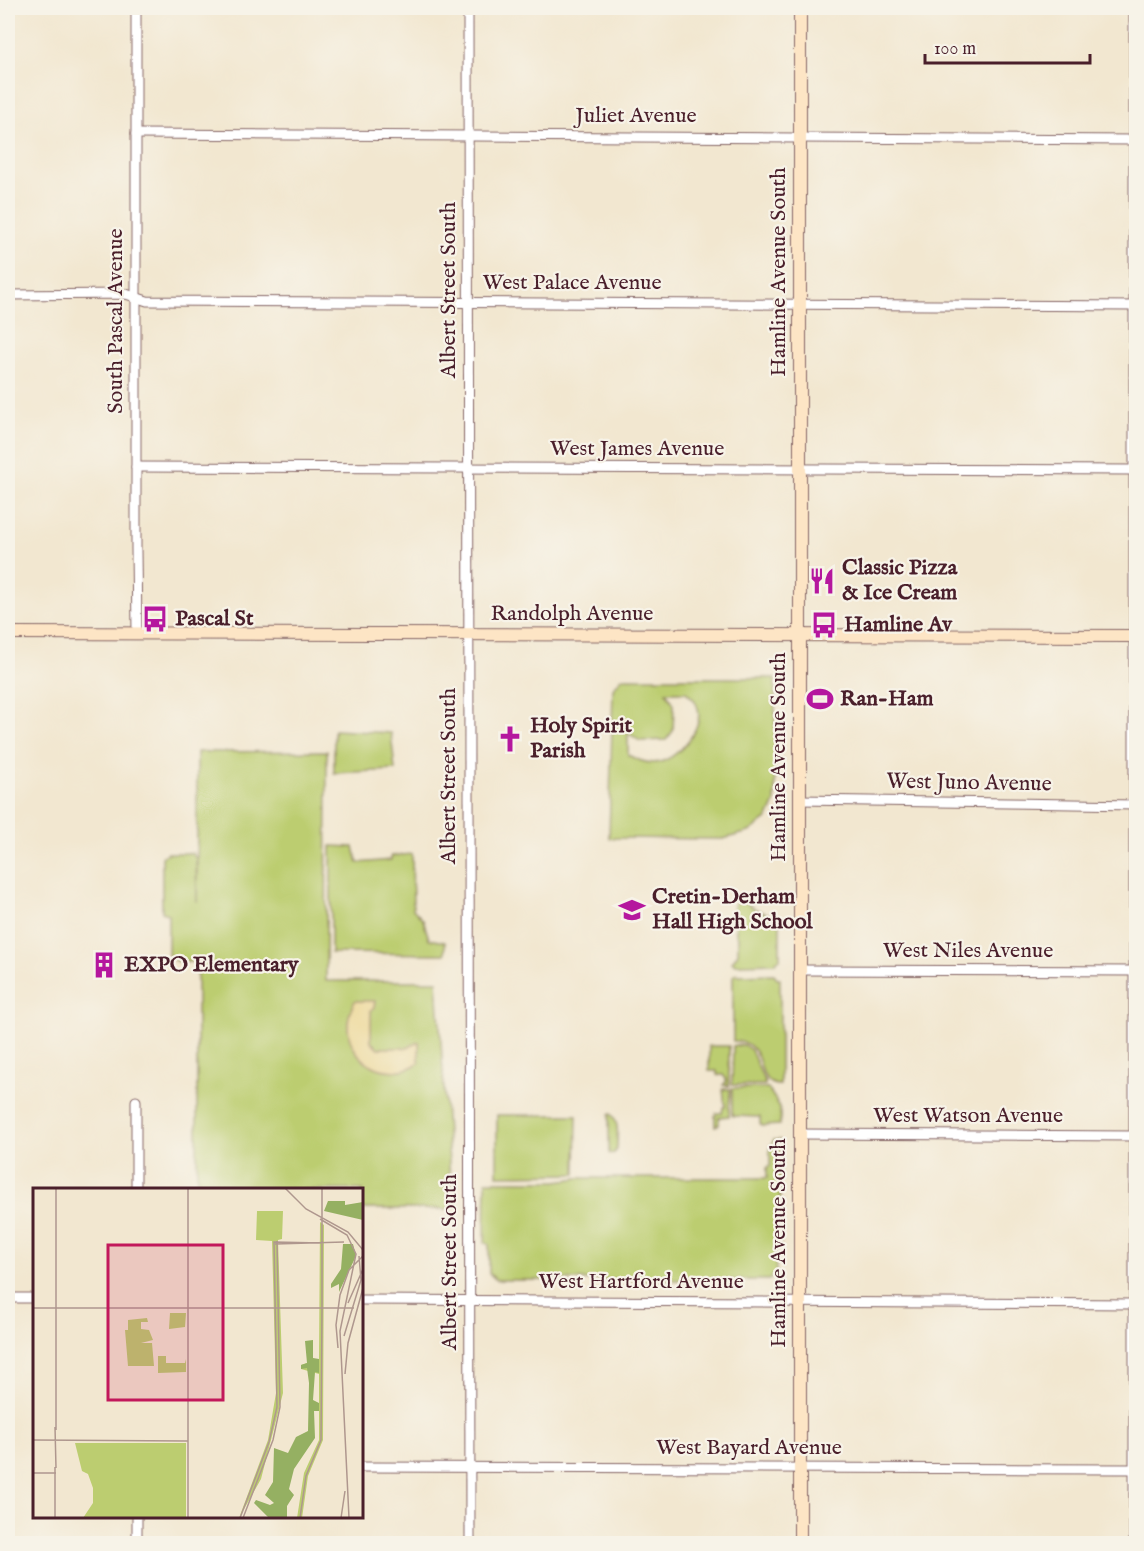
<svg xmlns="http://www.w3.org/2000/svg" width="1144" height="1551" font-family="'IM FELL English',serif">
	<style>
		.green { fill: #bccd70; stroke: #83764e; stroke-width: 1.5; fill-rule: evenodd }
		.sand { fill: #eeda9e; stroke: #9c7c64; stroke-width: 1.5 }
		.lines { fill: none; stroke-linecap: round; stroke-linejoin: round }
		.street-casing { stroke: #856565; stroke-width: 11 }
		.secondary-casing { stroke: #856565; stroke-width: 14 }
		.street { stroke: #fff; stroke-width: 9 }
		.secondary { stroke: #fde5c5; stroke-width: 12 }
		.labels { text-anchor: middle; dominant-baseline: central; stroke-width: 4.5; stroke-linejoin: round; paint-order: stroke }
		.street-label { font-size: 22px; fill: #4a1f2b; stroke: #f7f3e8 }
		.poi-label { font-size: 22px; font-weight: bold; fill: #4a1f2b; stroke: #f7f3e8; text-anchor: start }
		.inset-road { fill: none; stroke: #af978e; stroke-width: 1.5 }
		.view { fill: #c2185b; fill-opacity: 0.15; stroke: #c2185b; stroke-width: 3 }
		.inset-edge { fill: none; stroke: #4a1f2b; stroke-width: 3 }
	</style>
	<rect width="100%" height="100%" fill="#f7f3e8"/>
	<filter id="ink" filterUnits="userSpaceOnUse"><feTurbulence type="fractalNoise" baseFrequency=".0167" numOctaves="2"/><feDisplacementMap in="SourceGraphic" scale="12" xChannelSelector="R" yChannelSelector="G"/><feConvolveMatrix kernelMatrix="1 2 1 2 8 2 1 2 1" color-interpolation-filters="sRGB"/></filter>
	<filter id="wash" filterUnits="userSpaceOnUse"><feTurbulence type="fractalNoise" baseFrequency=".008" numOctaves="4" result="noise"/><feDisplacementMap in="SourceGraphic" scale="24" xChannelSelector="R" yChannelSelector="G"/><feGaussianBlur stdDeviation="1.35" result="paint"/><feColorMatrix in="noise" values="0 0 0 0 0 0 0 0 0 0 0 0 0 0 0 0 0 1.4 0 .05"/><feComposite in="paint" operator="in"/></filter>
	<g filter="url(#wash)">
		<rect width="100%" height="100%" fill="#f2e7d0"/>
		<g class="green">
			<path d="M622,678H775V802L768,818L749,832L723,839L609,838L613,688ZM666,692H686C689,695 695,699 696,703C707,725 681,756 660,762C648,765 637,760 628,755V733L640,741L666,740L673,731L674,704Z"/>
			<polygon points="334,730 391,733 395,770 334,773"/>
			<polygon points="327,751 326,981 437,981 452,1209 362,1209 362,1190 197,1189 197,962 176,961 168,955 168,914 162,912 162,857 167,853 192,853 196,858 197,902 197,752"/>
			<polygon points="331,846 354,847 358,863 391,860 391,856 412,854 413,909 423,920 429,939 445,942 445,954 331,953"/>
			<path d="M739,898H741C752,909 764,915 780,916V959L777,960L776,963L740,964H735L732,962L738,953V937L736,934V917L734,915V907Z"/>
			<path d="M737,973V975L774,974L777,978H780V1085C751,1085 771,1041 733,1041V976Z"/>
			<polygon points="744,1045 751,1050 765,1083 765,1085 732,1085 733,1046"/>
			<polygon points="709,1046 729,1046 729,1086 723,1085 726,1082 726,1079 723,1075 717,1075 717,1071 709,1071"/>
			<polygon points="732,1088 768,1088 780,1107 780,1125 762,1126 760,1123 760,1117 732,1116"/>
			<polygon points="723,1089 730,1089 729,1116 719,1117 719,1125 715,1126 715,1116 716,1113 722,1113 723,1107 725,1107"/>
			<path d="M611,1114C620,1122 617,1137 617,1149L614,1153L611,1154L609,1153V1115Z"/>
			<polygon points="497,1115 577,1115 576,1174 497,1175"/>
			<polygon points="774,1140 780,1140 780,1244 775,1245 776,1273 769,1280 496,1280 489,1273 489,1244 485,1243 486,1181 556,1181 578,1178 767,1178 767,1168 770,1166 770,1147"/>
		</g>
		<path class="sand" d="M375,1001L374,1007L371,1010V1042L378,1048H406L419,1042V1063C390,1082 351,1064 348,1029C347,1019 350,1010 355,1001Z"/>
	</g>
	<g filter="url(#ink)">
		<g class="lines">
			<g class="street-casing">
				<g id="street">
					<polyline points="136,8 136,549 137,634"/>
					<polyline points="468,8 470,1544"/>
					<polyline points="136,134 1136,140"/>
					<polyline points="8,295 126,294 147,301 1136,306"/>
					<polyline points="136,467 1136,470"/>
					<polyline points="800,800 1136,805"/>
					<polyline points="800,970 1136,971"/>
					<polyline points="136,1101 136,1190"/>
					<polyline points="800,1134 1136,1136"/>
					<polyline points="8,1298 34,1298"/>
					<polyline points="362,1300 1136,1304"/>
					<polyline points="362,1467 1136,1469"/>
					<polyline points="137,1516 137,1544"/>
					<polyline points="1134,1544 1134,8"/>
				</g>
			</g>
			<g class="secondary-casing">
				<g id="secondary">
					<polyline points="800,8 800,1544"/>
					<polyline points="8,633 1136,636"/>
				</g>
			</g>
			<use href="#street" class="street"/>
			<use href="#secondary" class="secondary"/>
		</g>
	</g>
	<defs>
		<g id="restaurant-bare" transform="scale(2.07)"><path d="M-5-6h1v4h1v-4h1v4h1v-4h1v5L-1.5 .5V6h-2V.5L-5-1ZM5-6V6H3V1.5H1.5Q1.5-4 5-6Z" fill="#b5179e" stroke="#f7f3e8" stroke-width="2.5" paint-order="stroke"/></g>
		<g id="bus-bare" transform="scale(2.07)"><path d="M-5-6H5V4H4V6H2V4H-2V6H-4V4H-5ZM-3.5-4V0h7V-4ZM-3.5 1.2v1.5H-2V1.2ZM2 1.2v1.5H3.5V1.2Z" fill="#b5179e" stroke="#f7f3e8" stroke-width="2.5" paint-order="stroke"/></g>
		<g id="stadium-bare" transform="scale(2.07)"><path d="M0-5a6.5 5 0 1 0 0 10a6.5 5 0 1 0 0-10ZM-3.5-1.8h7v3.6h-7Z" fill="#b5179e" stroke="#f7f3e8" stroke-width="2.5" paint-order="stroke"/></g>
		<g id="church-bare" transform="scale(2.07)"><path d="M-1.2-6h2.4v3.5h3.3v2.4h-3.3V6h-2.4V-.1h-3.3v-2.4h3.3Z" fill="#b5179e" stroke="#f7f3e8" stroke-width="2.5" paint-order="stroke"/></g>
		<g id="school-bare" transform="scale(2.07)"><path d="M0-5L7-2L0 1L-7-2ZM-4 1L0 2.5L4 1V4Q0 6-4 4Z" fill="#b5179e" stroke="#f7f3e8" stroke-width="2.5" paint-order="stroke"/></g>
		<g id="building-bare" transform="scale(2.07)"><path d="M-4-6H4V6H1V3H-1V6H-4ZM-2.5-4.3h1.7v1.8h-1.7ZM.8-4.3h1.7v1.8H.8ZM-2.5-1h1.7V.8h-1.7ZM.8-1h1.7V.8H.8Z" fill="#b5179e" stroke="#f7f3e8" stroke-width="2.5" paint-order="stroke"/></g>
	</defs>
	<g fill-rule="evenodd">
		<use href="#restaurant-bare" x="822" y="581"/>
		<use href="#bus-bare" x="155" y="619"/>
		<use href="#bus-bare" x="824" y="625"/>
		<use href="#stadium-bare" x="820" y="699"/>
		<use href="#church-bare" x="510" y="739"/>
		<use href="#school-bare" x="632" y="910"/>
		<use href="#building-bare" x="104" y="965"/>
	</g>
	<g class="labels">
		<g class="street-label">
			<text x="636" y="116">Juliet Avenue</text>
			<text transform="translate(779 272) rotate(-90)">Hamline Avenue South</text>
			<text x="572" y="283">West Palace Avenue</text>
			<text transform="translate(449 290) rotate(-90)">Albert Street South</text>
			<text transform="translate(116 321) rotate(-90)">South Pascal Avenue</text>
			<text x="637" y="449">West James Avenue</text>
			<text x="572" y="614">Randolph Avenue</text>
			<text transform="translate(779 757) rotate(-90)">Hamline Avenue South</text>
			<text transform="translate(449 776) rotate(-90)">Albert Street South</text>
			<text transform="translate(969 783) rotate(1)">West Juno Avenue</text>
			<text x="968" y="951">West Niles Avenue</text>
			<text x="968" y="1116">West Watson Avenue</text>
			<text transform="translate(779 1243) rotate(-90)">Hamline Avenue South</text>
			<text transform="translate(450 1262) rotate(-90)">Albert Street South</text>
			<text x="641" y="1282">West Hartford Avenue</text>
			<text x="749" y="1448">West Bayard Avenue</text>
		</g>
		<g class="poi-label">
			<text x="842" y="568">Classic Pizza<tspan x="842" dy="25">&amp; Ice Cream</tspan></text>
			<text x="175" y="619">Pascal St</text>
			<text x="844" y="625">Hamline Av</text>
			<text x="840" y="699">Ran-Ham</text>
			<text x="530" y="726">Holy Spirit<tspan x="530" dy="25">Parish</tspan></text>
			<text x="652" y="897">Cretin-Derham<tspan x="652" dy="25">Hall High School</tspan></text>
			<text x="124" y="965">EXPO Elementary</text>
		</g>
	</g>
	<g transform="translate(33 1188)">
		<rect width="330" height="330" fill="#f2e7d0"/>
		<path d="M224,23H250L249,51L245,52L250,205L228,291L206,330L235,252L243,205L239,53L223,52ZM287,34L291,37L290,252L275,288L269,330H264L271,285L286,252V186L268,181V177L286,171ZM137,125H153L152,139L136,141ZM114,130L115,134H108V141L116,142L120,152L108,155H119L121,178H95L92,142H95V132ZM125,168H133V175H152L153,171V184L125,185ZM42,255H153V330H50L60,315V300L55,286L49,283Z" fill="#bccd70"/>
		<path d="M295,13H312V17L330,14V32L291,23ZM310,56H320L323,68L306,104V96L298,100V96L308,81ZM280,152V170L286,171V185L282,184L280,212L286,215V223H281L282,250L261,281L256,301L261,307L254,318V330L235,329L221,315L223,312L237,317L241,315L232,307L240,294L241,260L255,265L263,249L275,243L276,195L274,180L268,181V177L274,175L272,153Z" fill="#95b062"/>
		<path class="inset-road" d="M155,0V330M252,0L273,21L315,44L330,62M287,31L314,47L323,66L307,143L316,330M242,56L311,54M315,115L330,81M0,120H321M289,121V0M311,148L328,92L326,68M305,160L303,137L307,107L316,82L330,68M312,186L315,155L330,100M22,239L23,280M23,242V0M0,252L155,253M0,285H23M22,330V279M207,330L236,254L244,219L241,54L289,55M210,330L240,252L247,219L244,53M267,330L273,288L288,252L289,121M308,330L312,303"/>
		<path class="view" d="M75,57H190V212H75Z"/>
		<rect width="330" height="330" class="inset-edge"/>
	</g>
	<rect width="1144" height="1551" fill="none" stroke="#f7f3e8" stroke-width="30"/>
	<path d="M925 54v9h165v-9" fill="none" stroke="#4a1f2b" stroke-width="3"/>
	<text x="934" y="54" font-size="18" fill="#4a1f2b" stroke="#f7f3e8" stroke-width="4.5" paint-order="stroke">100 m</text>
</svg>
